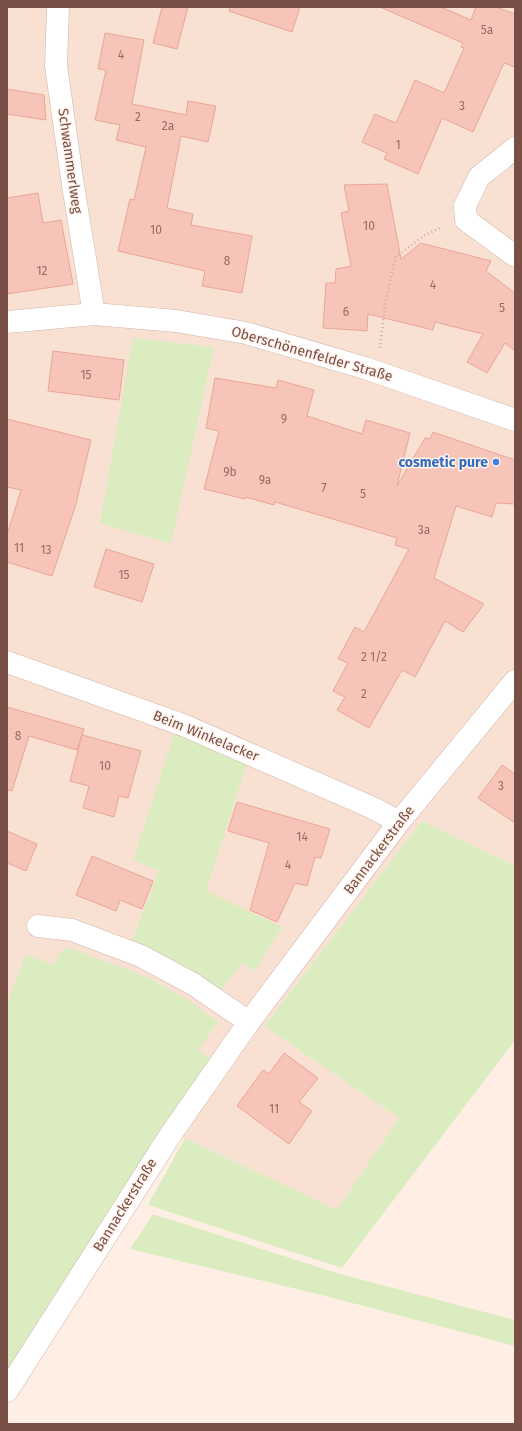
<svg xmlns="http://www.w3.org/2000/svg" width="522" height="1431" font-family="'Fira Sans',sans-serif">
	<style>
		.residential { fill: #f8e1d3 }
		.green { fill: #dbedc0 }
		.building { fill: #f6c4b8; stroke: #eaa697 }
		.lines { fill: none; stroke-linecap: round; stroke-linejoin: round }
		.minor-casing { stroke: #d2b5aa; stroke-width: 23 }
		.path { stroke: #dba79b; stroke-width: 2.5; stroke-dasharray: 1 3; stroke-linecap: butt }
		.minor { stroke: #fff; stroke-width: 22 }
		.shop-dot { fill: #3f7fe0; stroke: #fff3eb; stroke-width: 1.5 }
		.labels { text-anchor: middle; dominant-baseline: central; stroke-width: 3; stroke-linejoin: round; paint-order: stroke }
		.number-label { font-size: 12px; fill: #986c62 }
		.street-label { font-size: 14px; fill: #784e46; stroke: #fff3eb }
		.shop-label { font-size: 14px; font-weight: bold; fill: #366cbe; stroke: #fff3eb; text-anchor: end }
	</style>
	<rect width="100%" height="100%" fill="#feeee3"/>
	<polygon class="residential" points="7,7 515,7 515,866 422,821 264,1026 399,1118 337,1210 185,1138 166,1125 7,1049"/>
	<g class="green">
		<polygon points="133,338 214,347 171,544 100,523"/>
		<polygon points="174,734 247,763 206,891 282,927 255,971 242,963 221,990 131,943 159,871 133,860"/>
		<polygon points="422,821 515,866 515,1040 342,1268 148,1205 185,1138 337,1210 399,1118 264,1026"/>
		<path d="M70,948L149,978L185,998L218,1022L198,1050L213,1061L7,1374V1003L26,955L54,965C57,955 60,950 70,948Z"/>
		<polygon points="153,1214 340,1274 515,1320 515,1346 322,1295 130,1249"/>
	</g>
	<g class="building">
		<polygon points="162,7 188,7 177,49 153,43"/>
		<polygon points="230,7 300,7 292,32 229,11"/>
		<polygon points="380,7 441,7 471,20 476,7 496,7 515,14 515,67 504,63 473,132 442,118 418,174 384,159 387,153 362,142 375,114 396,123 415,80 444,93 464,48 461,47 463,43"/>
		<polygon points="105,33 144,40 132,104 186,115 188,101 216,106 208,142 181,136 167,208 193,214 191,225 252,236 242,293 202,286 205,271 118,251 130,199 134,200 146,147 116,140 120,125 95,120 106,70 98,69"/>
		<polygon points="7,89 44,95 46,120 7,114"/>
		<polygon points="387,184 401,259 421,243 491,261 486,271 515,293 515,351 505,343 487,373 467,362 483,334 435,322 433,330 368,314 367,331 323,328 326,283 335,283 336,269 351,266 341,213 349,211 344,185"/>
		<polygon points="38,193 43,223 61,220 73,284 7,294 7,198"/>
		<polygon points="53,351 124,360 119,400 48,391"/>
		<polygon points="215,378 276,388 278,380 314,390 307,416 362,434 366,420 410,433 397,486 425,438 430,439 433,432 515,460 515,504 496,503 492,517 456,506 434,578 484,604 463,632 445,621 415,677 402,670 369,728 337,710 345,697 333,691 348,663 338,659 355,627 364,632 409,549 395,545 397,538 275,502 274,505 245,497 245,499 204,489 219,431 206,428"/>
		<polygon points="7,419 91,440 76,504 52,576 7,562 7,535 21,490 7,487"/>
		<polygon points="106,549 154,564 142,602 94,587"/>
		<polygon points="7,707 84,729 77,750 29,736 12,791 7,790"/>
		<polygon points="82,735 141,751 128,798 119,796 114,817 83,808 89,786 70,781"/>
		<polygon points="502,765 515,774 515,823 478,798"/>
		<polygon points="237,802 330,829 321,858 315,857 307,886 295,883 277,922 250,910 269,843 228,831"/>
		<polygon points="7,831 37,844 26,871 7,863"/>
		<polygon points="92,856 153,881 142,909 120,900 116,911 76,895"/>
		<polygon points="284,1053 318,1078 299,1102 312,1111 289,1144 237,1106 263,1070 269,1074"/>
	</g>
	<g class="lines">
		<g class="minor-casing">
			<g id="minor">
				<polyline points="58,7 56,66 73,185 94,314"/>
				<polyline points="515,148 479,177 465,206 466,220 515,256"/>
				<polyline points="7,322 94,314 176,321 246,333 365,368 515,420"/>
				<polyline points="7,662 183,725 373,808 399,822"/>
				<polyline points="38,926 72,930 141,956 193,984 249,1022"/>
				<polyline points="7,1391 171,1134 249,1022 399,822 515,681"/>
			</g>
		</g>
		<polyline class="path" points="380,348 386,298 396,257 425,235 442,227"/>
		<use href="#minor" class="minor"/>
	</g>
	<circle class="shop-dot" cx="496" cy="462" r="4"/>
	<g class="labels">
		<g class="number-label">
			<text x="487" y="30">5a</text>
			<text x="121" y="55">4</text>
			<text x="462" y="106">3</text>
			<text x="138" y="117">2</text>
			<text x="168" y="126">2a</text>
			<text x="398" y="145">1</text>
			<text x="369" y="226">10</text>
			<text x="156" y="230">10</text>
			<text x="227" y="261">8</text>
			<text x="42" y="271">12</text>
			<text x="433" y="285">4</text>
			<text x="502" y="308">5</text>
			<text x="346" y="312">6</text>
			<text x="86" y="375">15</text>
			<text x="284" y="419">9</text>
			<text x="230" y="472">9b</text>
			<text x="265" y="480">9a</text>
			<text x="324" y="488">7</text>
			<text x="363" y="494">5</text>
			<text x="424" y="530">3a</text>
			<text x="19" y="548">11</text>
			<text x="46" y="550">13</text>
			<text x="124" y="575">15</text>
			<text x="374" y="657">2 1/2</text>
			<text x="364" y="694">2</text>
			<text x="18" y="736">8</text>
			<text x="105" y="766">10</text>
			<text x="501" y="786">3</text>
			<text x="302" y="837">14</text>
			<text x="288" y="865">4</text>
			<text x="274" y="1109">11</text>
		</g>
		<g class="street-label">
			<text transform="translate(70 161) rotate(82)">Schwammerlweg</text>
			<text transform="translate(312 354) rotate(16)">Oberschönenfelder Straße</text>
			<text transform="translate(206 736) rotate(22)">Beim Winkelacker</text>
			<text transform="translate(379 850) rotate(-53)">Bannackerstraße</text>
			<text transform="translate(125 1205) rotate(-58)">Bannackerstraße</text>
		</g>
		<g class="shop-label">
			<text x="488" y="462">cosmetic pure</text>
		</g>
	</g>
	<rect width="522" height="1431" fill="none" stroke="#784e46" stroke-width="16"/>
</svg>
